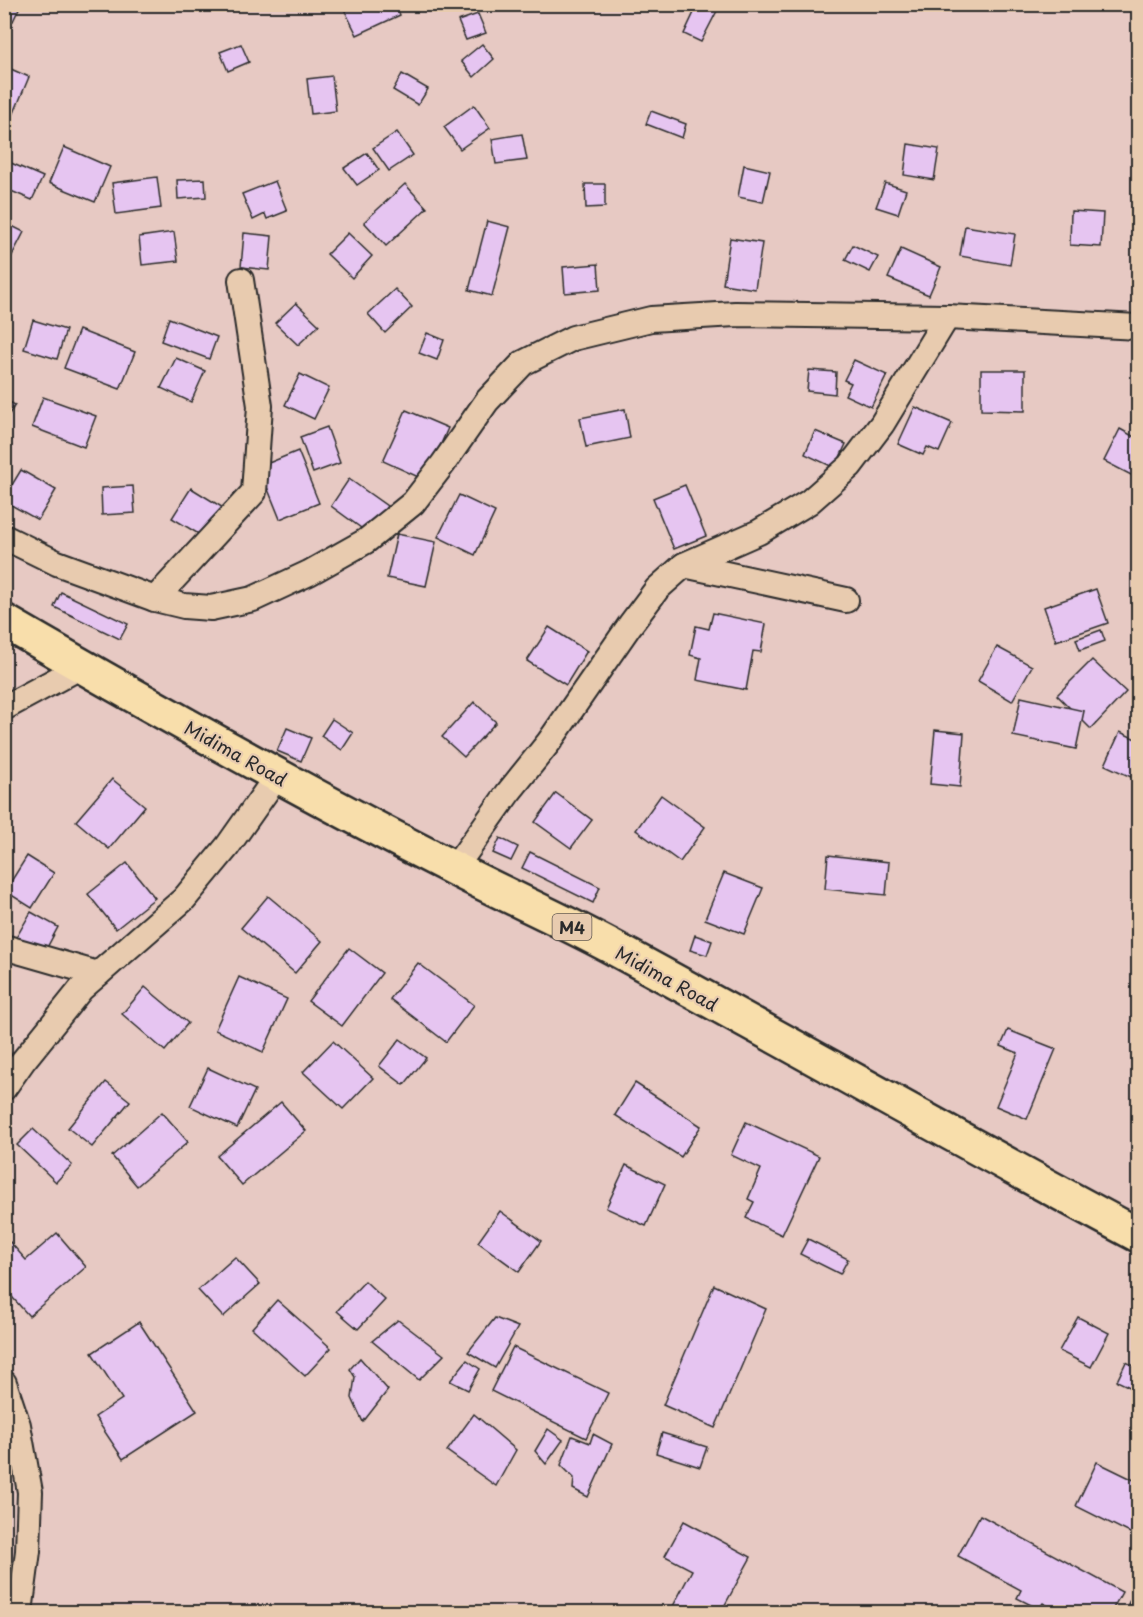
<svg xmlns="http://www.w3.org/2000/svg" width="1143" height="1617" font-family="'Playpen Sans',sans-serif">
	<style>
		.building { fill: #e6c5f1; stroke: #2b2b2b; stroke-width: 1.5 }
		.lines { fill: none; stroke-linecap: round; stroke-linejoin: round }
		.minor-casing { stroke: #2b2b2b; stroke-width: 28 }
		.primary-casing { stroke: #2b2b2b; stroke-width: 38 }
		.minor { stroke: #e8cbaf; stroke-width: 24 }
		.primary { stroke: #f8deab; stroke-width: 33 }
		.labels { text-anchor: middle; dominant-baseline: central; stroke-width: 4.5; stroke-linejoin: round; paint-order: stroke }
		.shield { fill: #e8cbaf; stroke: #645b53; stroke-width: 1.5 }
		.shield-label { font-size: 16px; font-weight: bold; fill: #2b2b2b }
		.street-label { font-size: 18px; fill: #2b2b2b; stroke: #e8cbaf }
	</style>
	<rect width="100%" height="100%" fill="#e7c9c3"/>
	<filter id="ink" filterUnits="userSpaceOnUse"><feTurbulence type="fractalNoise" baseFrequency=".0167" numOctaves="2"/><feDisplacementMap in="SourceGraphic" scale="12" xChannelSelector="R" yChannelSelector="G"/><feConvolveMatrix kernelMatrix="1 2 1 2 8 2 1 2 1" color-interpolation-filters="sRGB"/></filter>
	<g filter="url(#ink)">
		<g class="building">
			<polygon points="4,4 21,4 13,21 4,17"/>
			<polygon points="348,4 396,4 400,15 357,35 343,7"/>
			<polygon points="698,4 720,5 701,42 684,34"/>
			<polygon points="478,14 486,33 466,40 458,21"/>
			<polygon points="241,44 249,62 228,71 220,52"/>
			<polygon points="482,44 494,59 474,77 461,61"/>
			<polygon points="4,66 29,77 4,137"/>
			<polygon points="402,74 428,89 418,105 393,90"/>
			<polygon points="332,76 336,111 311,114 307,79"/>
			<polygon points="474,105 490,128 460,149 444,127"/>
			<polygon points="651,111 686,124 682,138 646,124"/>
			<polygon points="397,132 413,155 389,171 373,148"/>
			<polygon points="522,134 527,160 496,164 492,139"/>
			<polygon points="908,144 939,149 934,180 904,175"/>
			<polygon points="64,147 110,167 95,202 49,183"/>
			<polygon points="367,153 379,170 357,185 344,168"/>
			<polygon points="11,163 43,177 32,200 4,188 4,178"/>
			<polygon points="744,165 770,171 763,202 738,197"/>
			<polygon points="157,177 161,208 116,214 112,183"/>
			<polygon points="205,179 206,197 178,199 177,180"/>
			<polygon points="275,181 287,211 267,219 265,214 253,220 242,194"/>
			<polygon points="885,183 906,190 898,214 876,207"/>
			<polygon points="405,184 427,208 386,246 364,222"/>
			<polygon points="585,184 605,184 605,207 586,208"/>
			<polygon points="1071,211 1103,213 1101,247 1070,245"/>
			<polygon points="487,221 510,227 492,296 469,290"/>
			<polygon points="4,222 24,232 4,271"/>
			<polygon points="965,226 1015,234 1010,265 960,256"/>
			<polygon points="174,232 178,261 142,265 139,237"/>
			<polygon points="244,233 272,236 269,270 241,267"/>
			<polygon points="348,233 372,256 352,278 327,254"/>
			<polygon points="730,238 762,243 755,289 723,284"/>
			<polygon points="853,245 878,257 870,272 845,260"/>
			<polygon points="901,249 941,267 929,295 888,278"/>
			<polygon points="598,264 600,290 565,293 563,267"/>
			<polygon points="395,289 412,307 385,333 368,314"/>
			<polygon points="296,303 319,325 298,345 275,323"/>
			<polygon points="169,318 217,337 209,359 161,341"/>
			<polygon points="33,320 66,330 57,359 24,349"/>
			<polygon points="79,330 135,352 120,389 64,368"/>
			<polygon points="427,333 444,340 437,360 419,353"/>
			<polygon points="176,358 205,371 191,402 161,388"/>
			<polygon points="854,360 887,375 871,407 845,395 851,383 844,380"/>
			<polygon points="809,370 836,372 835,394 807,391"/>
			<polygon points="981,370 1025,370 1025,411 981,410"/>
			<polygon points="300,374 329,388 314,419 285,405"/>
			<polygon points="43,397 96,416 84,447 32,427"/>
			<polygon points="4,399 15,405 4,422"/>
			<polygon points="915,407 952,423 939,452 927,447 923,455 898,444"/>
			<polygon points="625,409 630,438 586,447 580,418"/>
			<polygon points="406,410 448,428 425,480 383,461"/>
			<polygon points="327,427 340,463 313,473 300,437"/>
			<polygon points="1120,429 1138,439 1137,478 1104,461"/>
			<polygon points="815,431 846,444 835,468 805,454"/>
			<polygon points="298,451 319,503 280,519 259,467"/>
			<polygon points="21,470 56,490 38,520 4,501 4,498"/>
			<polygon points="349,479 387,506 368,533 331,506"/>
			<polygon points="685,485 706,536 674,549 653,498"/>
			<polygon points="133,486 135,513 102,515 101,488"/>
			<polygon points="191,488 225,509 207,539 172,518"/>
			<polygon points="459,495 495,512 475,555 438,537"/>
			<polygon points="397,534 436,542 426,586 387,578"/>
			<polygon points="1096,589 1108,623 1056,641 1044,607"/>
			<polygon points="61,592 128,624 120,639 54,607"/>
			<polygon points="713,613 766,624 761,652 753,651 746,690 697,680 701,658 690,655 696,626 709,629"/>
			<polygon points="549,627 587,651 566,685 527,661"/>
			<polygon points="1101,630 1105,641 1080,650 1076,639"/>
			<polygon points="997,647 1032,666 1012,701 978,681"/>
			<polygon points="1092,660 1126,692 1091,729 1057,695"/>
			<polygon points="1021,697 1084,711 1076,749 1013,736"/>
			<polygon points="474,702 496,722 464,757 442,737"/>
			<polygon points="332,719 353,733 342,750 321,736"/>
			<polygon points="287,728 311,738 301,761 277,751"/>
			<polygon points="935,730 964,733 960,787 930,784"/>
			<polygon points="1120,732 1138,740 1138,761 1131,777 1105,765"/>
			<polygon points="112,779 145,806 109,849 76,821"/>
			<polygon points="556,793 592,820 571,848 535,822"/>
			<polygon points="661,795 705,827 680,862 636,830"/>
			<polygon points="500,838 518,847 511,861 493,853"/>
			<polygon points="530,852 600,887 593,903 522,868"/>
			<polygon points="828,855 889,862 886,895 825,889"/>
			<polygon points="27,856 54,873 32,908 5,891"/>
			<polygon points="127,863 155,898 116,929 88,894"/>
			<polygon points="724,873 763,888 744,934 705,919"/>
			<polygon points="268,896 322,941 295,973 241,928"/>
			<polygon points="31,912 58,927 44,953 16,938"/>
			<polygon points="695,935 712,941 707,955 690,950"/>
			<polygon points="349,948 382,973 342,1026 308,1001"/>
			<polygon points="418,963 474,1005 446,1042 390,999"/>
			<polygon points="239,977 287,999 263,1052 215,1030"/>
			<polygon points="145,987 188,1023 165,1051 122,1014"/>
			<polygon points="1008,1030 1056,1049 1027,1119 996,1106 1018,1053 1001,1046"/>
			<polygon points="400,1039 426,1058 404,1085 379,1066"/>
			<polygon points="333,1041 373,1078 343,1109 303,1072"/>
			<polygon points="208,1068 255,1090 237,1128 190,1106"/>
			<polygon points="106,1082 130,1101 92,1147 68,1128"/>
			<polygon points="635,1083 701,1126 681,1157 615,1115"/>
			<polygon points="281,1102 306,1131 242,1185 217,1156"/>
			<polygon points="162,1112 188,1142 137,1186 112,1156"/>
			<polygon points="746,1122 819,1156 782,1235 746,1218 754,1202 748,1199 761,1169 731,1155"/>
			<polygon points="33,1129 72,1165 56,1182 17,1145"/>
			<polygon points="626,1165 665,1184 646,1226 606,1208"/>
			<polygon points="500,1211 541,1241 519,1272 478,1242"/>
			<polygon points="57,1233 86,1267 29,1316 4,1288 4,1247 10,1242 26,1260"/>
			<polygon points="808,1239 848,1259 840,1274 800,1254"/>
			<polygon points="235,1257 260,1284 223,1317 198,1290"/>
			<polygon points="365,1281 385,1300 358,1329 337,1311"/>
			<polygon points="714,1285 766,1309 715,1428 663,1405"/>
			<polygon points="277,1300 331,1348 305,1376 252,1328"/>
			<polygon points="1078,1317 1109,1333 1091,1367 1059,1351"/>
			<polygon points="495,1318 518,1327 495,1368 468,1352"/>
			<polygon points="398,1320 444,1355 419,1380 372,1341"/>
			<polygon points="139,1322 197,1411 123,1459 95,1417 122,1399 92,1353"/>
			<polygon points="513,1347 608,1393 586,1438 491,1391"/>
			<polygon points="360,1358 388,1390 363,1422 352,1398 355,1377 350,1369"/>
			<polygon points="467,1360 480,1369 468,1390 450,1381"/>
			<polygon points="1126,1362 1138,1368 1138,1391 1117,1381"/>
			<polygon points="474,1414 516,1450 496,1486 447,1451"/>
			<polygon points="548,1429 563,1440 546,1464 535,1451"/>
			<polygon points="662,1433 707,1447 700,1467 656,1453"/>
			<polygon points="593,1434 612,1444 588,1497 573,1489 574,1478 561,1465 572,1436 590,1443"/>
			<polygon points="1097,1462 1138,1482 1138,1537 1076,1506"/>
			<polygon points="980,1515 1122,1592 1111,1612 1059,1612 1043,1603 1039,1609 1017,1598 1021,1590 958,1556"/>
			<polygon points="684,1521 751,1557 721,1612 670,1612 692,1570 665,1556"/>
			<polygon points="1138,1584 1138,1609 1128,1604"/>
		</g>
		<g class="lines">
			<g class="minor-casing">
				<g id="minor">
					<polyline points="4,537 57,563 155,599 184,606 211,608 253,599 309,573 366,541 413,503 443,464 487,401 523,363 573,338 651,319 735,314 947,317 1138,327"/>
					<polyline points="684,565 846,600"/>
					<polyline points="155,599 254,492 260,406 241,280"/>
					<polyline points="4,708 82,666"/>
					<polyline points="454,869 508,793 549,742 630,625 657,589 684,565 759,532 809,502 850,466 882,424 947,317"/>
					<polyline points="4,947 98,974"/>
					<polyline points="4,1088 23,1061 81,989 184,899 227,847 277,776"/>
					<polyline points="4,1383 18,1425 30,1492 28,1551 20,1612"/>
				</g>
			</g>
			<g class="primary-casing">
				<path id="primary" d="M4,621C152,707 301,791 453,868C505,895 558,918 610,946C786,1041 961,1141 1138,1235"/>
			</g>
			<use href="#minor" class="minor"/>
			<use href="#primary" class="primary"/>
		</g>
	</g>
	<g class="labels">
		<rect class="shield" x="552.5" y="914" width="39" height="26" rx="4.5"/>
		<g class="shield-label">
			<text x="572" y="927">M4</text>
		</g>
		<g class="street-label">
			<text transform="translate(236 753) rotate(29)">Midima Road</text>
			<text transform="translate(667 978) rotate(29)">Midima Road</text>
		</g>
	</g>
	<rect width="1143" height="1617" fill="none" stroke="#e8cbaf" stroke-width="24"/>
	<rect x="12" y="12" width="1119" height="1593" fill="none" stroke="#2b2b2b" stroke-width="2" filter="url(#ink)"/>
</svg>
